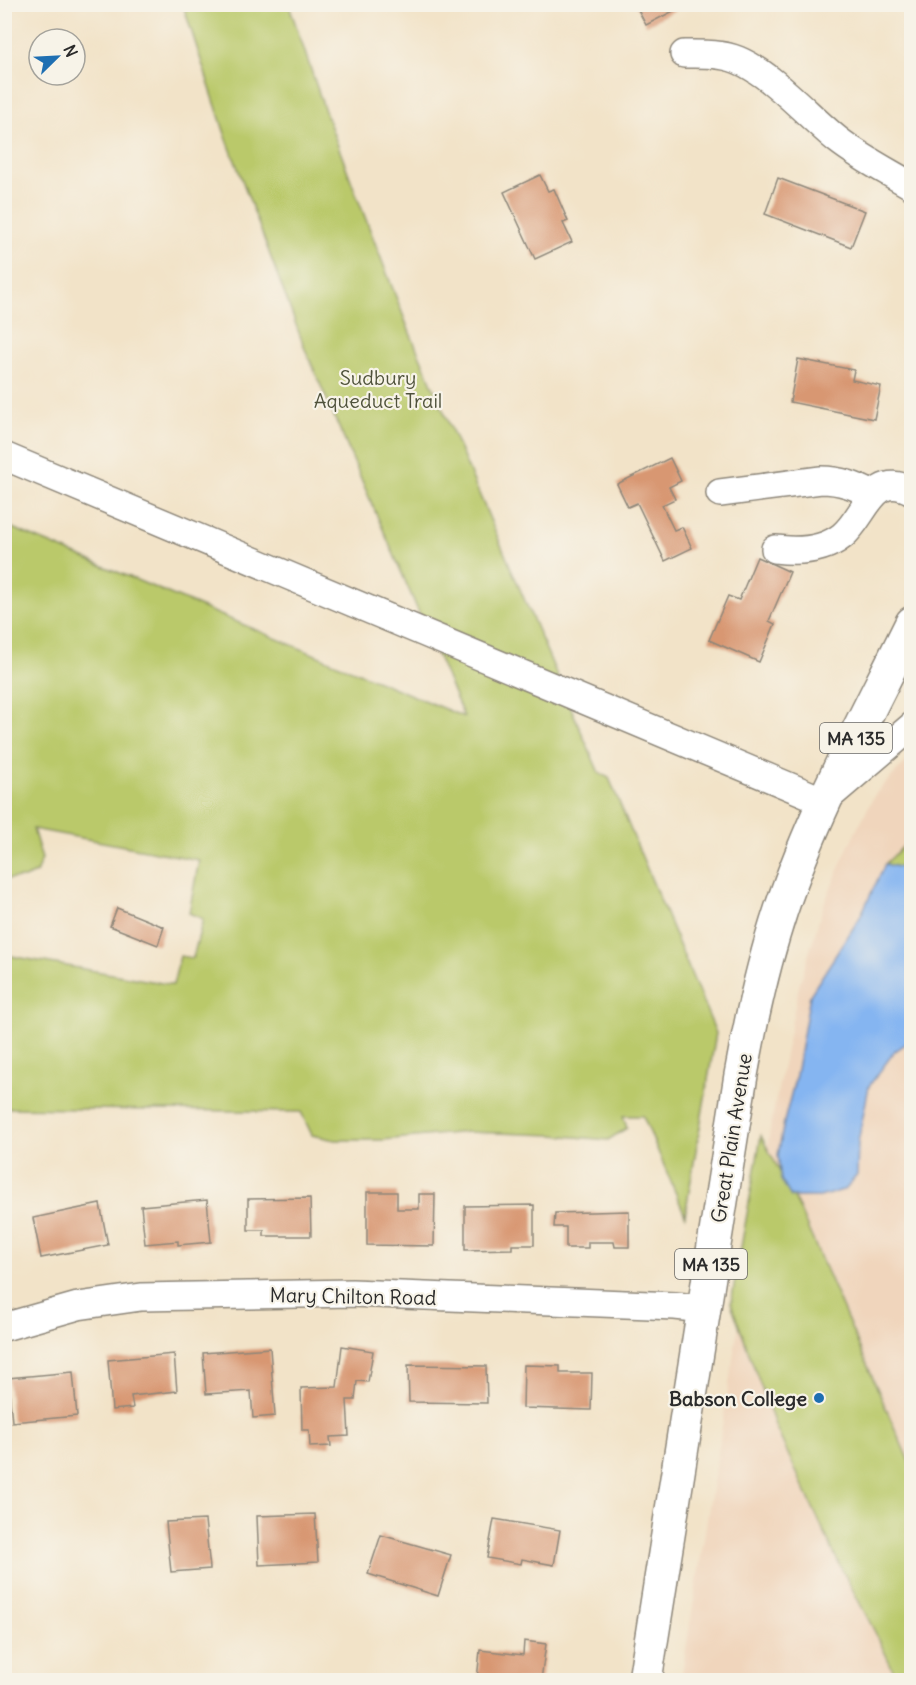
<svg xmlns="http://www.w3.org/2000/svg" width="916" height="1685" font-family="Delius,sans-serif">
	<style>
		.built { fill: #f0d5bc }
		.green { fill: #bac96b; stroke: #727a4b; stroke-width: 1.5 }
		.water { fill: #85b5f1; stroke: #58708e; stroke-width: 1.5 }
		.building { fill: #d89772 }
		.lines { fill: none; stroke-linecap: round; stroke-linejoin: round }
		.minor-casing { stroke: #8e877a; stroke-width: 30 }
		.major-casing { stroke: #8e877a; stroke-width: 36 }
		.minor { stroke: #fff; stroke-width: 27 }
		.major { stroke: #fff; stroke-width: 33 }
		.poi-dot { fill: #1f6fb2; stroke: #f7f3e8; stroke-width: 2 }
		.labels { text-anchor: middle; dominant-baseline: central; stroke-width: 4.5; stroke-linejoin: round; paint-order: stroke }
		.shield { fill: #f7f3e8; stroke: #686764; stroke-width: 1.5 }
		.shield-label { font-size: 18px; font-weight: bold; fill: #2b2b2b }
		.park-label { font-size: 20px; fill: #4f523b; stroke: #f7f3e8 }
		.street-label { font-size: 20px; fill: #2b2b2b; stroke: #f7f3e8 }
		.poi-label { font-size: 20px; font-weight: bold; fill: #2b2b2b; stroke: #f7f3e8; text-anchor: end }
	</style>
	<rect width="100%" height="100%" fill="#f7f3e8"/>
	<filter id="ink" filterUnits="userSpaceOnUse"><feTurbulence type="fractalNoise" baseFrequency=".0167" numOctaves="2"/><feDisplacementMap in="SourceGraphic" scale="12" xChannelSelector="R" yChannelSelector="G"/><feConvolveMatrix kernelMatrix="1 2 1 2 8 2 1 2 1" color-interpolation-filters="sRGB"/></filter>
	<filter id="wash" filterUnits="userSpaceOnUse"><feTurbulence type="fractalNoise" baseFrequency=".008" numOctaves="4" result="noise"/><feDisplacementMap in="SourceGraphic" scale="24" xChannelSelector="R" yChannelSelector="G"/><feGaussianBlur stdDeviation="1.35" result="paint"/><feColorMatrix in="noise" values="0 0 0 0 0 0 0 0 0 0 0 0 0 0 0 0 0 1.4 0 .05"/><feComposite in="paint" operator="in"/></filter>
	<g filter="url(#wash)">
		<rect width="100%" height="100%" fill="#f2e3c8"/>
		<polygon class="built" points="911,757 911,1680 681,1680 771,1124 799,986 824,904 848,847 875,794"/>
		<g class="green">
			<polygon points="183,5 289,5 325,111 358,199 410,333 599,773 609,778 716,1033 685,1215 643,1116 623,1116 627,1128 608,1140 553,1135 467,1132 383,1140 335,1140 312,1135 301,1112 5,1108 5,955 173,985 180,956 193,958 203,919 189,913 199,860 33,829 42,859 36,873 24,878 5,879 5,525 464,717 305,349 225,134"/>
			<polygon points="911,839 911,870 885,864"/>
			<polygon points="761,1136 799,1208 911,1466 911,1680 898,1680 875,1632 839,1564 776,1428 731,1303"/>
		</g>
		<polygon class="water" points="885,864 911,870 911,1040 894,1052 869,1086 858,1142 857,1175 846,1189 820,1197 791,1197 781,1180 778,1155 784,1122 796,1075 810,995 859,919"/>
		<g id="blocks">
			<g class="building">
				<polygon points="635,4 687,4 646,25"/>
				<polygon points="540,175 548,191 554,189 568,221 563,223 572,242 535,259 504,192"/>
				<polygon points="778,178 865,211 851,247 765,214"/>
				<polygon points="798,359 854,370 852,380 881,386 874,419 790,402"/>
				<polygon points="670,458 681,481 669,487 675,499 662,505 674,530 682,527 692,548 665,561 637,503 628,507 617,484"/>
				<polygon points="757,557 790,572 769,621 775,624 759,662 709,640 728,596 739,600"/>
				<polygon points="117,908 164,927 158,945 110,926"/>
				<polygon points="367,1192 397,1192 397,1209 419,1209 419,1194 435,1194 434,1246 367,1245"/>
				<polygon points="310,1198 311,1236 264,1236 264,1230 248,1230 248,1199"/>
				<polygon points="207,1200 211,1242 178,1245 178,1241 145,1244 141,1206"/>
				<polygon points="100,1204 108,1245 41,1258 33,1218"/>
				<polygon points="534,1205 534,1245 512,1245 512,1249 465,1250 465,1206"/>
				<polygon points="629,1211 629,1247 615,1247 614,1242 588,1242 588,1248 566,1248 566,1227 554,1227 555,1213"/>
				<polygon points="342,1346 373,1351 368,1382 357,1381 355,1400 347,1400 349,1436 330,1437 331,1446 310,1447 309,1430 302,1430 301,1388 337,1387"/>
				<polygon points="270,1348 275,1416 253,1418 251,1391 206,1394 203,1353"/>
				<polygon points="174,1354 177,1391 131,1396 133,1408 112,1410 108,1360"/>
				<polygon points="408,1365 486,1366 487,1403 409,1402"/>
				<polygon points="524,1365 560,1366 560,1373 592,1373 591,1410 523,1408"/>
				<polygon points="73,1372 77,1416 12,1422 8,1378"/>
				<polygon points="315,1514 318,1562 259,1565 257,1516"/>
				<polygon points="494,1519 560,1530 554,1565 522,1559 521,1564 487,1558"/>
				<polygon points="205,1520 210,1569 171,1572 166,1522"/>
				<polygon points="381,1535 451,1555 438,1596 368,1574"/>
				<polygon points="524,1641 546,1644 541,1680 477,1680 480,1650 523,1655"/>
				<polygon points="177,1675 178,1680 153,1680 153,1679"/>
			</g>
		</g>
	</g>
	<g filter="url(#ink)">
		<use href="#blocks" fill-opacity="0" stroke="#8e877a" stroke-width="1.5"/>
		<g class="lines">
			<g class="minor-casing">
				<g id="minor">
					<path d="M684,54C702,54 721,53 738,60C772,74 808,116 838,140C861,158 887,171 912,186"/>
					<polyline points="4,456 824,801 912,726"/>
					<path d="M720,493L821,480C841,480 856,486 873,495"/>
					<path d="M775,549C799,552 823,551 842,536C866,517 872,469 912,491"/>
					<polyline points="4,1327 78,1306 141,1297 352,1293 675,1306 704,1309"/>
				</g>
			</g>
			<g class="major-casing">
				<path id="major" d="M645,1680L741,1075C751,1019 763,964 781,910C814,811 866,717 912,623"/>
			</g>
			<use href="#minor" class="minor"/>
			<use href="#major" class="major"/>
		</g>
	</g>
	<circle class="poi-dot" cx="819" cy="1398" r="6"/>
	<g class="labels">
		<g class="shield">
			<rect x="820" y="723" width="72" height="30" rx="4.5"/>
			<rect x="675" y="1249" width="72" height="30" rx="4.5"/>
		</g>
		<g class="shield-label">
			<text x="856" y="738">MA 135</text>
			<text x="711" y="1264">MA 135</text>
		</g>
		<g class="park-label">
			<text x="378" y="377">Sudbury<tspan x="378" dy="23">Aqueduct Trail</tspan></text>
		</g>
		<g class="street-label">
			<text transform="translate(731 1138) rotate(-81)">Great Plain Avenue</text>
			<text transform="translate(353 1296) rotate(1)">Mary Chilton Road</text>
		</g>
		<g class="poi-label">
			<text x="807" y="1398">Babson College</text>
		</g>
	</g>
	<rect width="916" height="1685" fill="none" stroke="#f7f3e8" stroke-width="24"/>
	<g transform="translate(57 57) rotate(66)"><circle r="28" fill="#f7f3e8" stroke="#a5a39c" stroke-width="1.5"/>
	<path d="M0-4.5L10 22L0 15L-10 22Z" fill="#1f6fb2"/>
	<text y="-9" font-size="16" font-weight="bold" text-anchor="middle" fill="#2b2b2b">N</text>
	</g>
</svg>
